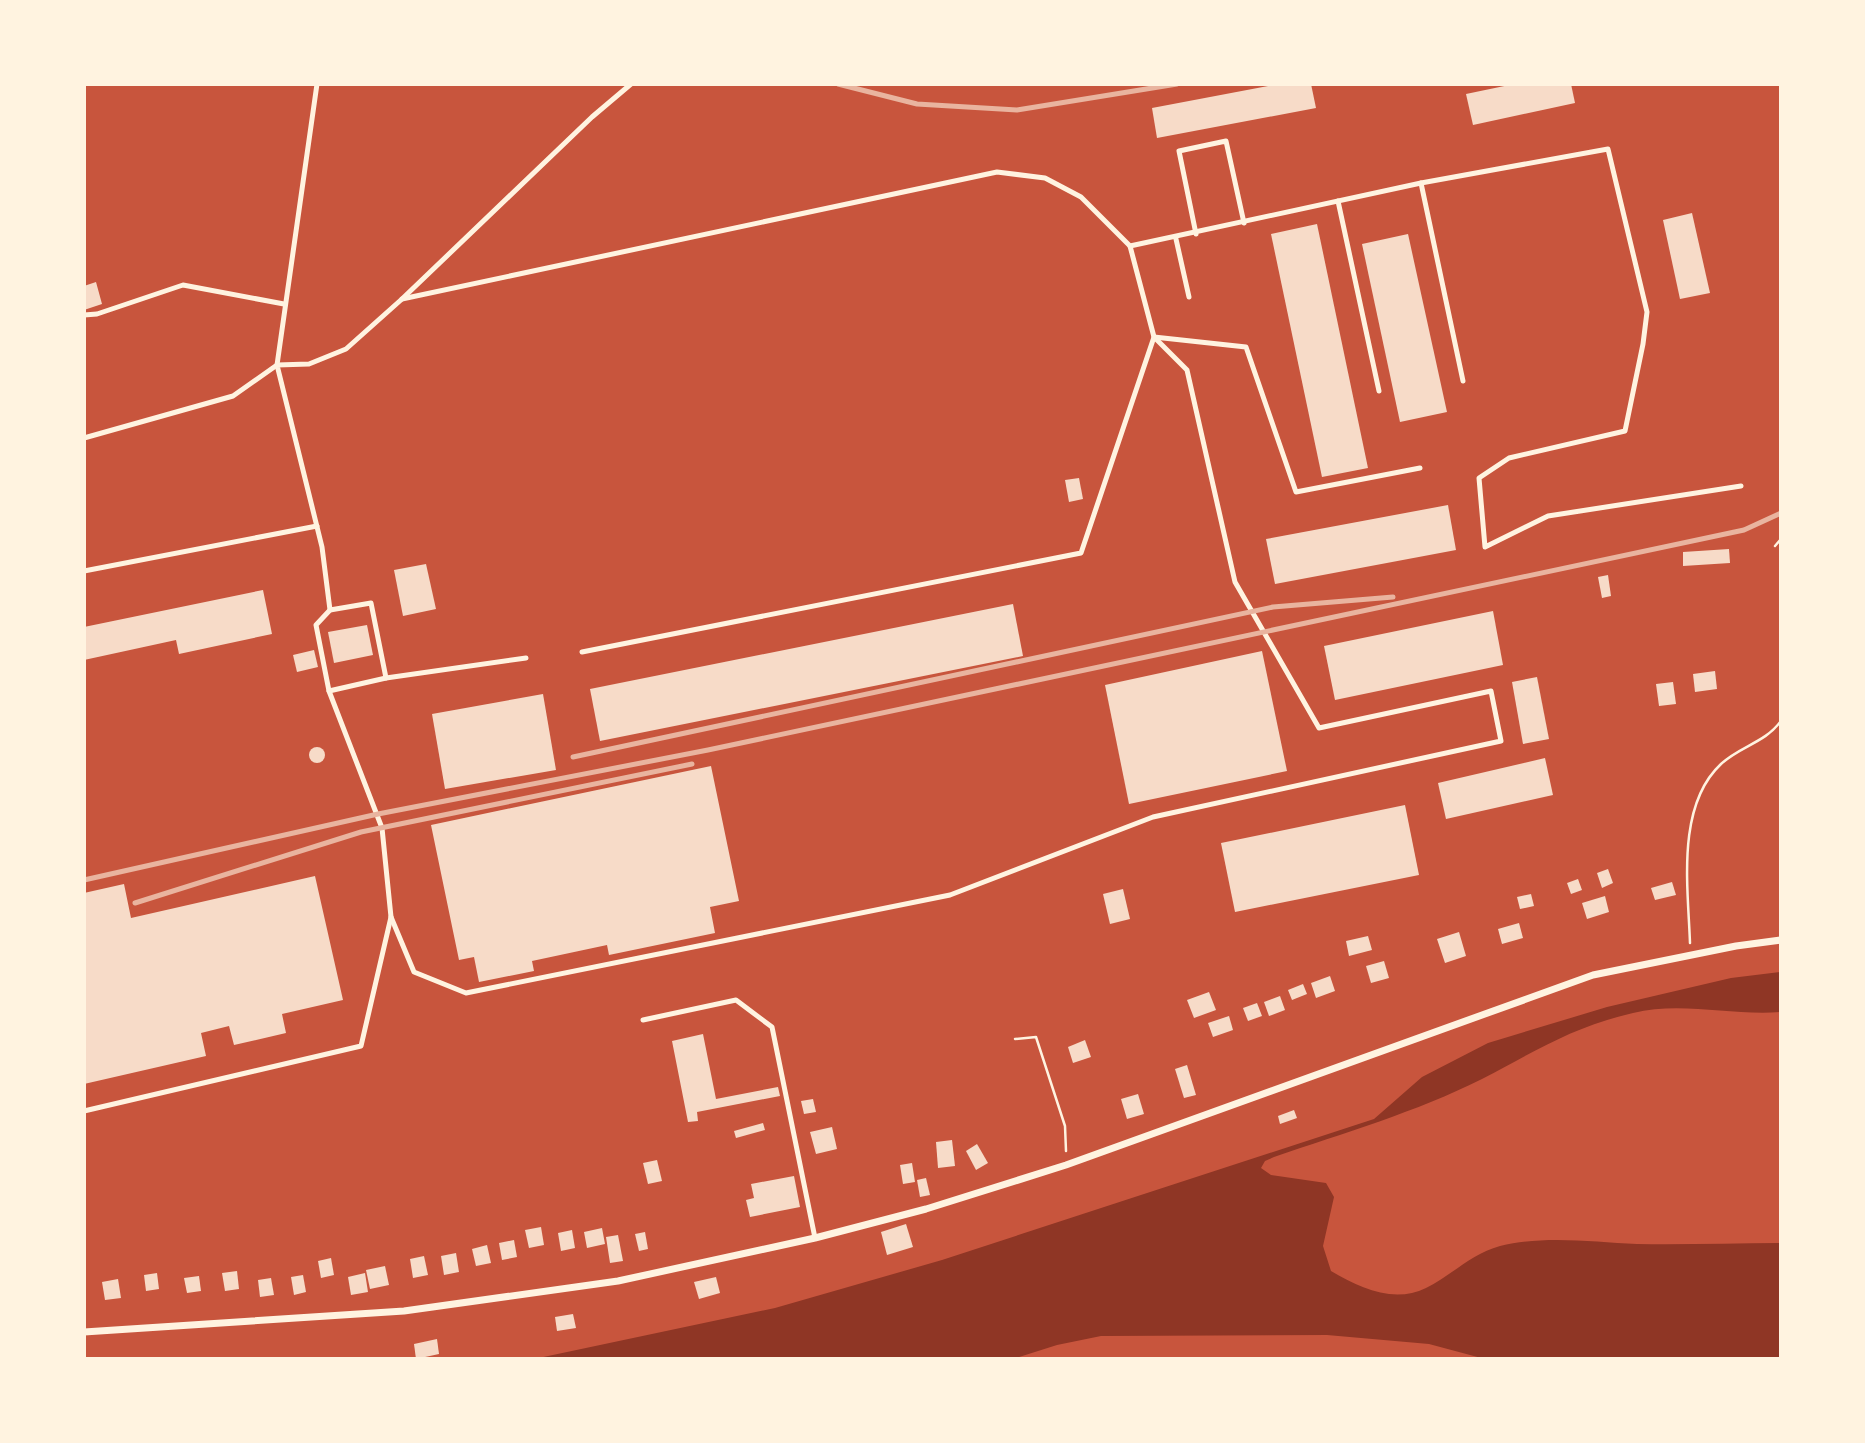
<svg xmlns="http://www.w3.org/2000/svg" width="1865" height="1443" font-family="'Alegreya Sans',sans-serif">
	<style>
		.water { fill: #8f3625 }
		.building { fill: #f7dbc8 }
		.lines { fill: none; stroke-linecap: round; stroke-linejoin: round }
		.path { stroke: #fff3e0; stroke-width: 2.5 }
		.service { stroke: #fff3e0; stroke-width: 5 }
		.minor { stroke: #fff3e0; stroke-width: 7 }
		.rail { stroke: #e9b49f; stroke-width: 5 }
	</style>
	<rect width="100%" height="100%" fill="#c8553d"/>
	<path class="water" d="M1781,972V1012C1732,1016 1681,1001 1633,1013C1572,1027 1536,1051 1482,1079C1416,1112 1344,1133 1274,1157L1265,1161L1261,1168L1271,1175L1326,1183L1334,1197L1323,1246L1331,1271C1360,1288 1394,1304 1426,1288C1452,1275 1471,1254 1500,1246C1545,1235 1592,1242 1637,1244C1685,1245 1733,1243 1781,1243V1359H1485L1429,1344L1327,1335L1101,1336L1057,1345L1013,1359H534L775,1308L942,1260L1374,1119L1422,1077L1488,1043L1607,1007L1731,978Z"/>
	<g class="building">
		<polygon points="1279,84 1311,84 1316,108 1157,138 1152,108"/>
		<polygon points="1514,84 1571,84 1575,103 1473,125 1466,94"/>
		<polygon points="1692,213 1710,293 1680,299 1663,220"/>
		<polygon points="1317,224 1368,468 1322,477 1271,234"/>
		<polygon points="1408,234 1447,412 1400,422 1362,244"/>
		<polygon points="96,282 102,304 84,310 84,286"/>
		<polygon points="1079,478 1083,499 1069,502 1065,480"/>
		<polygon points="1448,505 1456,550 1275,584 1266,539"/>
		<polygon points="1729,549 1730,563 1683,566 1683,552"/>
		<polygon points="426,564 436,609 403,616 394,570"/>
		<polygon points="1608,575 1611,596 1602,598 1598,577"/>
		<polygon points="263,590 272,634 179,654 176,640 84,660 84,627"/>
		<polygon points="1013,604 1023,656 600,741 590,689"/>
		<polygon points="1493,611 1503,665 1335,700 1324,646"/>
		<polygon points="367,625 373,655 334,663 328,632"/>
		<polygon points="314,650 318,667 297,672 293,655"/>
		<polygon points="1262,651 1287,771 1129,804 1105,685"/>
		<polygon points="1715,671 1717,689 1695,692 1693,674"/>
		<polygon points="1537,677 1549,739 1523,744 1512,682"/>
		<polygon points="1673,682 1676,704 1659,706 1656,684"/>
		<polygon points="543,694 556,770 445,789 432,714"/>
		<circle cx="317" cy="755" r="8"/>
		<polygon points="1545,758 1553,795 1446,819 1438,783"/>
		<polygon points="711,766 739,901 710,907 715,933 609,955 607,945 532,961 534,971 479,982 474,957 459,960 431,825"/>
		<polygon points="1405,805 1419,875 1235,912 1221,843"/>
		<polygon points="1608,869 1613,883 1602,888 1597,873"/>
		<polygon points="315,876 343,1000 282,1014 286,1033 234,1045 229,1026 201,1033 206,1056 84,1084 84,893 124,884 131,918"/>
		<polygon points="1578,879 1582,890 1571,894 1567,883"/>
		<polygon points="1672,882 1676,895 1655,900 1651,888"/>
		<polygon points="1123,889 1130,919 1110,924 1103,894"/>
		<polygon points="1531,894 1534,906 1520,909 1517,897"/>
		<polygon points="1605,896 1609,912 1587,919 1582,903"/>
		<polygon points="1519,923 1523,938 1502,944 1498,929"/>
		<polygon points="1459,932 1466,956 1445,963 1437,939"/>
		<polygon points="1368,936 1372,950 1349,956 1346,941"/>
		<polygon points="1384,961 1389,978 1371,983 1366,966"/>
		<polygon points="1330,976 1335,991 1316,998 1311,983"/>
		<polygon points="1303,984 1307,994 1292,1000 1288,990"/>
		<polygon points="1209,992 1216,1010 1194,1018 1187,1000"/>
		<polygon points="1280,996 1285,1010 1269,1016 1264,1002"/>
		<polygon points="1257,1003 1262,1016 1248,1021 1243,1008"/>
		<polygon points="1229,1016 1233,1030 1213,1037 1208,1023"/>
		<polygon points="703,1034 716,1099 778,1087 780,1096 697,1112 698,1121 688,1122 672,1041"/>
		<polygon points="1085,1040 1091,1057 1073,1063 1068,1047"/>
		<polygon points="1187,1065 1196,1095 1184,1098 1175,1069"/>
		<polygon points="1138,1094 1144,1114 1127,1119 1121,1099"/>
		<polygon points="813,1099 816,1112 804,1114 801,1101"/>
		<polygon points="1294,1110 1297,1118 1280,1124 1278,1116"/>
		<polygon points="763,1123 765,1130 736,1138 734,1131"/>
		<polygon points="832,1127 837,1149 816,1154 810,1132"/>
		<polygon points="952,1140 955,1166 938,1168 936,1142"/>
		<polygon points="977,1144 988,1163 976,1170 966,1151"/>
		<polygon points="657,1160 662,1181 648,1184 643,1163"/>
		<polygon points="912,1163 915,1182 903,1184 900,1165"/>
		<polygon points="794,1176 800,1207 750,1217 746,1200 754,1198 751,1184"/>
		<polygon points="926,1178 930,1195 920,1197 917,1180"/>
		<polygon points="906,1224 913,1247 887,1255 881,1232"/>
		<polygon points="541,1227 544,1245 529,1248 525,1230"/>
		<polygon points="602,1228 605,1244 587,1248 584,1232"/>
		<polygon points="572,1230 575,1248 561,1251 558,1233"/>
		<polygon points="645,1232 648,1249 639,1251 635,1234"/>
		<polygon points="618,1235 623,1261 610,1263 606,1237"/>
		<polygon points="514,1240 517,1257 502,1260 499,1243"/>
		<polygon points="487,1245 491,1263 476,1266 472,1249"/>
		<polygon points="456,1253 459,1272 444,1275 441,1256"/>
		<polygon points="424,1256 428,1275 413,1278 410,1259"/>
		<polygon points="331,1258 334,1275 321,1278 318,1261"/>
		<polygon points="385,1266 389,1285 370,1289 366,1270"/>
		<polygon points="237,1271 239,1289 225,1291 222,1273"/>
		<polygon points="157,1273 159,1289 146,1291 144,1275"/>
		<polygon points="365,1273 368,1292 351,1295 348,1277"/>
		<polygon points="303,1275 306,1292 294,1295 291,1277"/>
		<polygon points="199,1276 201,1291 187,1293 184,1278"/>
		<polygon points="716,1277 720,1293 699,1299 694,1282"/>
		<polygon points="271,1278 274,1295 260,1297 258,1280"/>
		<polygon points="118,1279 121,1298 105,1300 102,1282"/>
		<polygon points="573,1314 576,1328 557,1331 555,1317"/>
		<polygon points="437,1339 439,1354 416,1359 414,1344"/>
	</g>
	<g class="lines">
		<g class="path">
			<polyline points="1775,546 1781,539"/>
			<path d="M1690,943C1688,887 1676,806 1721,764C1740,746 1765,743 1781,721"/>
			<polyline points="1015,1039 1036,1037 1065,1126 1066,1151"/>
		</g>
		<g class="service">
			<polyline points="1421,183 1463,381"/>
			<polyline points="1338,201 1379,391"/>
			<polyline points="1196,234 1179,151 1226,141 1244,223"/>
			<polyline points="1176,239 1189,297"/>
			<polyline points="402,299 997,172 1045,178 1081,197 1130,246 1421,183 1608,149 1647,312 1643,344 1625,431 1509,458 1479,478 1485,547 1548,516 1741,486"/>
			<polyline points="84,315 97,314 183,285 284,304"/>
			<polyline points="84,438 233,396 277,365 317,84"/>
			<polyline points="84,571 317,526"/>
			<polyline points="582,652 1081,553 1154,337 1246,347 1296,492 1420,468"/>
			<polyline points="386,678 371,603 330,610 322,547 277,365 309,364 346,349 402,299 592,117 631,84"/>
			<polyline points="329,691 386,678 526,658"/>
			<polyline points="391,917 414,972 466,993 950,895 1153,817 1501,741 1491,691 1319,728 1235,582 1187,370 1154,337 1130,246"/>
			<polyline points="643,1020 736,1000 772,1027 815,1238"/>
			<polyline points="84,1111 361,1046 391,917 382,828 329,691 316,625 330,610"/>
		</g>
		<polyline class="minor" points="84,1332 404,1311 618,1281 815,1238 926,1209 1066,1165 1593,975 1736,946 1781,940"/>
		<g class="rail">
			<polyline points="838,84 917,104 1017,110 1177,84"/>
			<polyline points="573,757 1273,607 1393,597"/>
			<polyline points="84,880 378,814 708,750 1744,530 1781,513"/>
			<polyline points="135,903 361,832 692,764"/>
		</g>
	</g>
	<rect width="1865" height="1443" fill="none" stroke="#fff3e0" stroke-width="172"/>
</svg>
